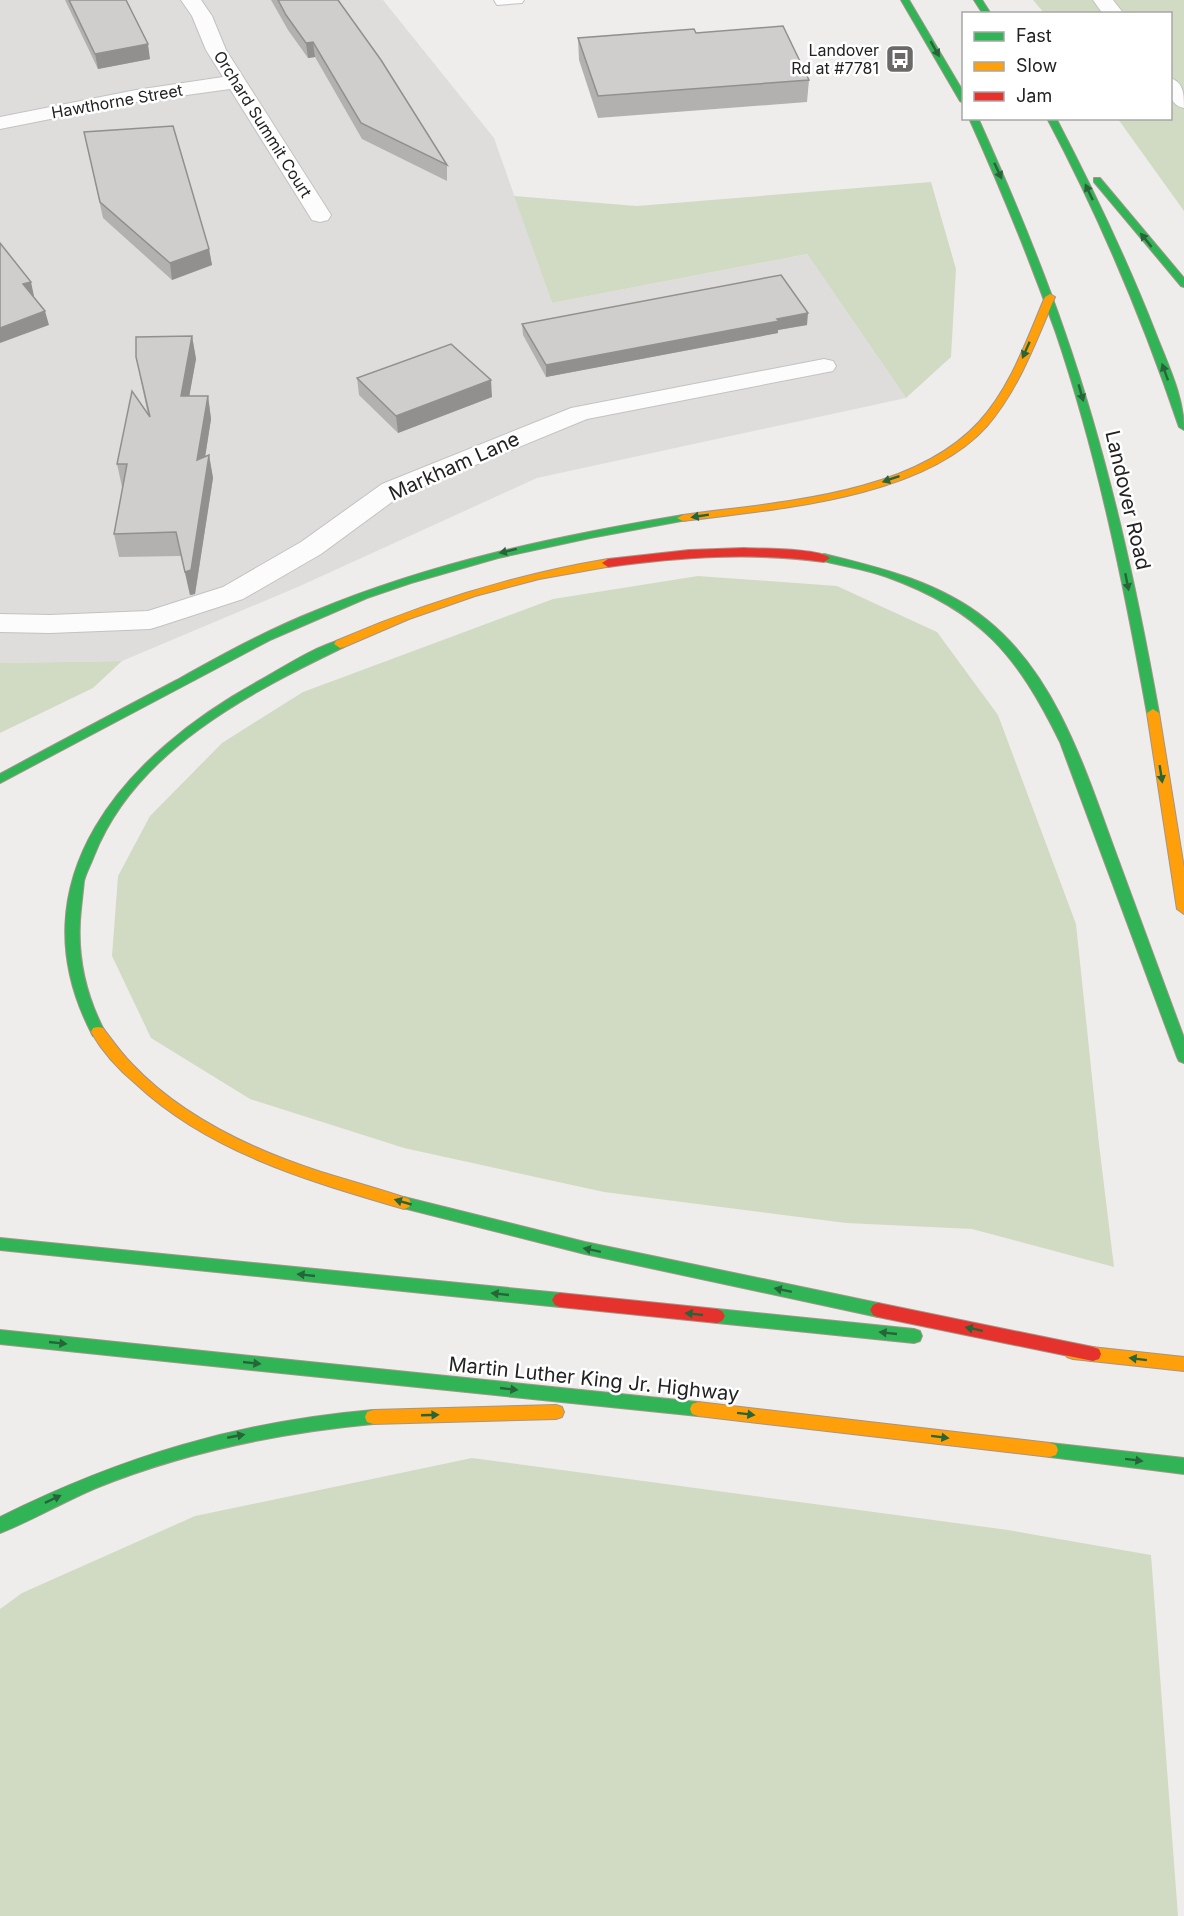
<svg xmlns="http://www.w3.org/2000/svg" width="1184" height="1916" font-family="Inter,sans-serif">
	<style>
		.residential { fill: #dfdddc }
		.forest { fill: #d1dbc3 }
		.lines { fill: none; stroke-linecap: round; stroke-linejoin: round }
		.lane-casing { stroke: #c3c2c1; stroke-width: 2 }
		.street-casing { stroke: #c3c2c1; stroke-width: 2 }
		.fast-casing { stroke: #a49589; stroke-width: 2 }
		.slow-casing { stroke: #a49589; stroke-width: 2 }
		.jam-casing { stroke: #a49589; stroke-width: 2 }
		.lane { fill: #fdfcfc; fill-rule: evenodd }
		.street { fill: #fdfcfc; fill-rule: evenodd }
		.fast { fill: #30b455; fill-rule: evenodd }
		.slow { fill: #ff9f0a; fill-rule: evenodd }
		.jam { fill: #e5322d; fill-rule: evenodd }
		.wall { fill: #b3b1af }
		.shaded-wall { fill: #92908f }
		.building { fill: #d0cecc; stroke: #92908f; stroke-width: 1.5 }
		.oneway { fill: #286439 }
		.labels { text-anchor: middle; dominant-baseline: central; stroke-width: 5; stroke-linejoin: round; paint-order: stroke }
		.far-poi-label { font-size: 16px; fill: #222; stroke: #fff; text-anchor: end }
		.far-street-label { font-size: 16px; fill: #222; stroke: #fff }
		.street-label { font-size: 20px; fill: #222; stroke: #fff }
	</style>
	<rect width="100%" height="100%" fill="#efedeb"/>
	<polygon class="residential" points="0,0 383,0 494,138 552,303 807,254 906,398 537,478 300,586 122,661 0,663"/>
	<g class="forest">
		<polygon points="1033,0 1184,0 1184,211 1118,119 1170,118 1170,14 1044,13"/>
		<polygon points="931,182 956,269 951,357 906,398 807,254 552,303 514,196 637,206"/>
		<polygon points="698,576 837,586 937,632 998,715 1076,924 1099,1144 1114,1267 972,1229 846,1223 604,1192 404,1148 250,1099 151,1038 112,956 118,876 150,816 222,743 303,692 553,599"/>
		<polygon points="122,661 93,688 0,733 0,663"/>
		<polygon points="472,1458 1008,1530 1151,1555 1178,1916 0,1916 0,1609 22,1593 195,1516"/>
	</g>
	<g class="lines">
		<g class="lane-casing">
			<polygon id="lane" points="494,0 524,0 522,3 497,5"/>
		</g>
		<g class="street-casing">
			<g id="street">
				<polygon points="181,0 201,0 212,16 226,50 331,215 328,220 320,222 312,220 230,89 136,102 0,129 0,117 136,90 223,77 206,50 192,16"/>
				<polygon points="1093,0 1113,0 1124,14 1103,14"/>
				<path d="M1170,78C1184,82 1184,95 1184,108C1168,104 1170,92 1170,78Z"/>
				<polygon points="824,359 833,361 836,366 833,371 587,419 400,496 321,554 243,599 160,626 150,629 50,633 0,632 0,614 50,615 148,611 223,587 301,542 382,484 571,408"/>
			</g>
		</g>
		<g class="fast-casing">
			<g id="fast">
				<polygon points="901,0 909,0 964,93 964,103 960,101"/>
				<polygon points="974,0 982,0 991,14 983,14"/>
				<path d="M969,118H978C1010,189 1040,260 1065,333C1108,457 1136,585 1159,713L1157,716L1153,717L1147,713C1124,585 1098,457 1056,333C1030,260 1001,189 969,118Z"/>
				<path d="M1047,118H1056C1093,189 1127,260 1156,334C1168,365 1184,397 1184,430L1179,427C1143,320 1100,218 1047,118Z"/>
				<polygon points="1094,178 1100,178 1184,278 1184,287 1181,286 1094,182"/>
				<path d="M683,515L687,516V520L590,538L498,558L411,583L367,598L270,640L0,783V774C59,742 118,711 177,680C222,655 267,630 315,611C433,562 557,536 683,515Z"/>
				<path d="M824,554C881,568 940,582 987,620C1059,678 1087,776 1118,859C1140,919 1162,978 1184,1038V1063L1179,1061L1177,1057L1060,742C1017,655 981,611 887,577C865,569 842,566 820,560V556Z"/>
				<path d="M340,640L344,641L346,644L344,647C249,693 135,751 94,856C91,864 86,873 84,881C83,890 82,900 81,909C76,953 84,992 105,1032L103,1036H93C10,880 127,753 259,681C284,667 312,648 340,640Z"/>
				<polygon points="404,1197 585,1242 878,1303 883,1305 886,1310 883,1315 878,1317 585,1254 399,1207 397,1203 399,1199"/>
				<polygon points="0,1238 560,1293 565,1295 568,1300 565,1305 560,1307 0,1250"/>
				<polygon points="717,1309 914,1329 920,1331 922,1336 920,1341 914,1343 717,1323 712,1321 709,1316 712,1311"/>
				<polygon points="0,1330 698,1402 704,1404 706,1409 704,1414 698,1416 0,1344"/>
				<path d="M373,1410L379,1412L381,1417L379,1422L373,1424C277,1433 185,1452 96,1488C63,1502 33,1520 0,1533V1517C123,1456 237,1422 373,1410Z"/>
				<polygon points="1050,1443 1184,1458 1184,1474 1050,1457 1044,1455 1042,1450 1044,1445"/>
			</g>
		</g>
		<g class="slow-casing">
			<g id="slow">
				<path d="M1050,294L1055,297C1036,341 1019,389 987,426C922,499 775,509 683,521L677,518L683,515C776,502 911,496 979,422C1011,387 1027,339 1045,297Z"/>
				<path d="M608,559L612,560V566L539,579L475,596L409,619L344,647L340,648L334,644L336,641C424,603 513,575 608,559Z"/>
				<polygon points="1153,709 1159,713 1184,868 1184,914 1177,909 1147,713"/>
				<path d="M98,1027L103,1028C112,1040 121,1053 132,1064C182,1117 253,1150 321,1172C350,1181 380,1189 409,1199L411,1203L409,1207L404,1209C309,1181 210,1153 136,1084C119,1070 102,1051 91,1032L93,1028Z"/>
				<polygon points="1073,1345 1184,1357 1184,1371 1073,1359 1067,1357 1065,1352 1067,1347"/>
				<polygon points="698,1402 1050,1443 1056,1445 1058,1450 1056,1455 1050,1457 698,1416 692,1414 690,1409 692,1404"/>
				<polygon points="556,1405 562,1407 564,1412 562,1417 556,1419 373,1424 367,1422 365,1417 367,1412 373,1410"/>
			</g>
		</g>
		<g class="jam-casing">
			<g id="jam">
				<path d="M744,548C761,549 818,548 830,558L824,562C751,552 680,557 608,567L602,563L608,559L689,550Z"/>
				<polygon points="560,1293 717,1309 722,1311 725,1316 722,1321 717,1323 560,1307 555,1305 552,1300 555,1295"/>
				<polygon points="878,1303 1093,1347 1099,1349 1101,1354 1099,1359 1093,1361 878,1317 873,1315 870,1310 873,1305"/>
			</g>
		</g>
		<use href="#lane" class="lane"/>
		<use href="#street" class="street"/>
		<use href="#fast" class="fast"/>
		<use href="#slow" class="slow"/>
		<use href="#jam" class="jam"/>
	</g>
	<g class="wall">
		<polygon points="65,0 126,0 150,59 98,69"/>
		<polygon points="271,0 338,0 447,165 447,181 362,139 315,57 308,58 288,30"/>
		<polygon points="578,38 809,80 807,102 598,118 579,60"/>
		<polygon points="84,132 209,249 212,265 172,280 103,218"/>
		<polygon points="522,324 807,325 778,330 778,333 546,377 523,335"/>
		<polygon points="192,336 196,359 189,396 208,396 211,419 205,457 209,455 213,478 195,594 190,595 181,556 119,557 114,534 123,487 122,487 117,464 148,415 136,357"/>
		<polygon points="357,378 492,397 398,433 359,395"/>
	</g>
	<g class="shaded-wall">
		<polygon points="313,42 315,57 308,58 306,43"/>
		<polygon points="148,44 150,59 98,69 95,54"/>
		<polygon points="209,249 212,265 172,280 170,263"/>
		<polygon points="31,282 34,296 26,298 23,284"/>
		<polygon points="45,311 49,325 0,343 0,328"/>
		<polygon points="808,313 807,325 778,330 778,333 546,377 546,365"/>
		<polygon points="192,336 196,359 185,420 181,396"/>
		<polygon points="491,380 492,397 398,433 396,416"/>
		<polygon points="208,396 211,419 201,483 197,460"/>
		<polygon points="209,455 213,478 195,594 190,595 185,572"/>
	</g>
	<g class="building">
		<polygon points="69,0 126,0 148,44 95,54"/>
		<polygon points="278,0 338,0 381,60 447,165 361,123 313,42 306,43 286,15"/>
		<polygon points="783,26 809,80 598,96 578,38 694,29 696,33"/>
		<polygon points="173,126 209,249 170,263 100,202 84,132"/>
		<polygon points="0,243 31,282 23,284 45,311 0,328"/>
		<polygon points="781,275 808,313 777,319 779,321 546,365 522,324"/>
		<polygon points="192,336 181,396 208,396 197,460 209,455 191,570 185,572 176,532 114,534 127,464 117,464 132,391 150,417 136,357 136,337"/>
		<polygon points="451,344 491,380 396,416 357,378"/>
	</g>
	<defs><path id="oneway-solid" d="M-6-.8H1V-3.2L6.5 0L1 3.2V.8H-6Z" transform="scale(1.5)"/></defs>
	<g class="oneway">
		<use href="#oneway-solid" transform="translate(935 49) rotate(60)"/>
		<use href="#oneway-solid" transform="translate(998 171) rotate(65)"/>
		<use href="#oneway-solid" transform="translate(1089 192) rotate(-115)"/>
		<use href="#oneway-solid" transform="translate(1146 240) rotate(-129)"/>
		<use href="#oneway-solid" transform="translate(1026 350) rotate(114)"/>
		<use href="#oneway-solid" transform="translate(1165 372) rotate(-110)"/>
		<use href="#oneway-solid" transform="translate(1081 393) rotate(74)"/>
		<use href="#oneway-solid" transform="translate(891 479) rotate(161)"/>
		<use href="#oneway-solid" transform="translate(700 516) rotate(171)"/>
		<use href="#oneway-solid" transform="translate(508 551) rotate(166)"/>
		<use href="#oneway-solid" transform="translate(1127 582) rotate(79)"/>
		<use href="#oneway-solid" transform="translate(1161 774) rotate(81)"/>
		<use href="#oneway-solid" transform="translate(403 1202) rotate(-164)"/>
		<use href="#oneway-solid" transform="translate(592 1250) rotate(-168)"/>
		<use href="#oneway-solid" transform="translate(306 1275) rotate(-174)"/>
		<use href="#oneway-solid" transform="translate(783 1290) rotate(-168)"/>
		<use href="#oneway-solid" transform="translate(500 1294) rotate(-174)"/>
		<use href="#oneway-solid" transform="translate(694 1314) rotate(-174)"/>
		<use href="#oneway-solid" transform="translate(974 1329) rotate(-168)"/>
		<use href="#oneway-solid" transform="translate(888 1333) rotate(-174)"/>
		<use href="#oneway-solid" transform="translate(58 1343) rotate(6)"/>
		<use href="#oneway-solid" transform="translate(1138 1359) rotate(-173)"/>
		<use href="#oneway-solid" transform="translate(252 1363) rotate(6)"/>
		<use href="#oneway-solid" transform="translate(509 1389) rotate(6)"/>
		<use href="#oneway-solid" transform="translate(746 1414) rotate(7)"/>
		<use href="#oneway-solid" transform="translate(430 1415) rotate(-2)"/>
		<use href="#oneway-solid" transform="translate(236 1436) rotate(-11)"/>
		<use href="#oneway-solid" transform="translate(940 1437) rotate(7)"/>
		<use href="#oneway-solid" transform="translate(1134 1460) rotate(7)"/>
		<use href="#oneway-solid" transform="translate(53 1499) rotate(-25)"/>
	</g>
	<defs>
		<g id="bus-square" transform="scale(1.5)"><rect x="-9" y="-9" width="18" height="18" rx="4" fill="#6a6968" stroke="#fff"/><path d="M-5-6H5V4H4V6H2V4H-2V6H-4V4H-5ZM-3.5-4V0h7V-4ZM-3.5 1.2v1.5H-2V1.2ZM2 1.2v1.5H3.5V1.2Z" fill="#fff"/></g>
	</defs>
	<g fill-rule="evenodd">
		<use href="#bus-square" x="900" y="59"/>
	</g>
	<g class="labels">
		<g class="far-poi-label">
			<text x="879" y="50">Landover<tspan x="879" dy="18">Rd at #7781</tspan></text>
		</g>
		<g class="far-street-label">
			<text transform="translate(117 101) rotate(-10)">Hawthorne Street</text>
			<text transform="translate(263 124) rotate(58)">Orchard Summit Court</text>
		</g>
		<g class="street-label">
			<text transform="translate(454 466) rotate(-24)">Markham Lane</text>
			<text transform="translate(1128 500) rotate(77)">Landover Road</text>
			<text transform="translate(594 1379) rotate(6)">Martin Luther King Jr. Highway</text>
		</g>
	</g>
	<rect x="962" y="12" width="210" height="108" fill="#ffffff" stroke="#a7a7a7" stroke-width="1.5"/>
	<rect x="974" y="32" width="30" height="9" fill="#30b455" stroke="#a7a7a7" stroke-width="1.5"/>
	<text x="1016" y="42" font-size="18" fill="#222222">Fast</text>
	<rect x="974" y="62" width="30" height="9" fill="#ff9f0a" stroke="#a7a7a7" stroke-width="1.5"/>
	<text x="1016" y="72" font-size="18" fill="#222222">Slow</text>
	<rect x="974" y="92" width="30" height="9" fill="#e5322d" stroke="#a7a7a7" stroke-width="1.5"/>
	<text x="1016" y="102" font-size="18" fill="#222222">Jam</text>
</svg>
